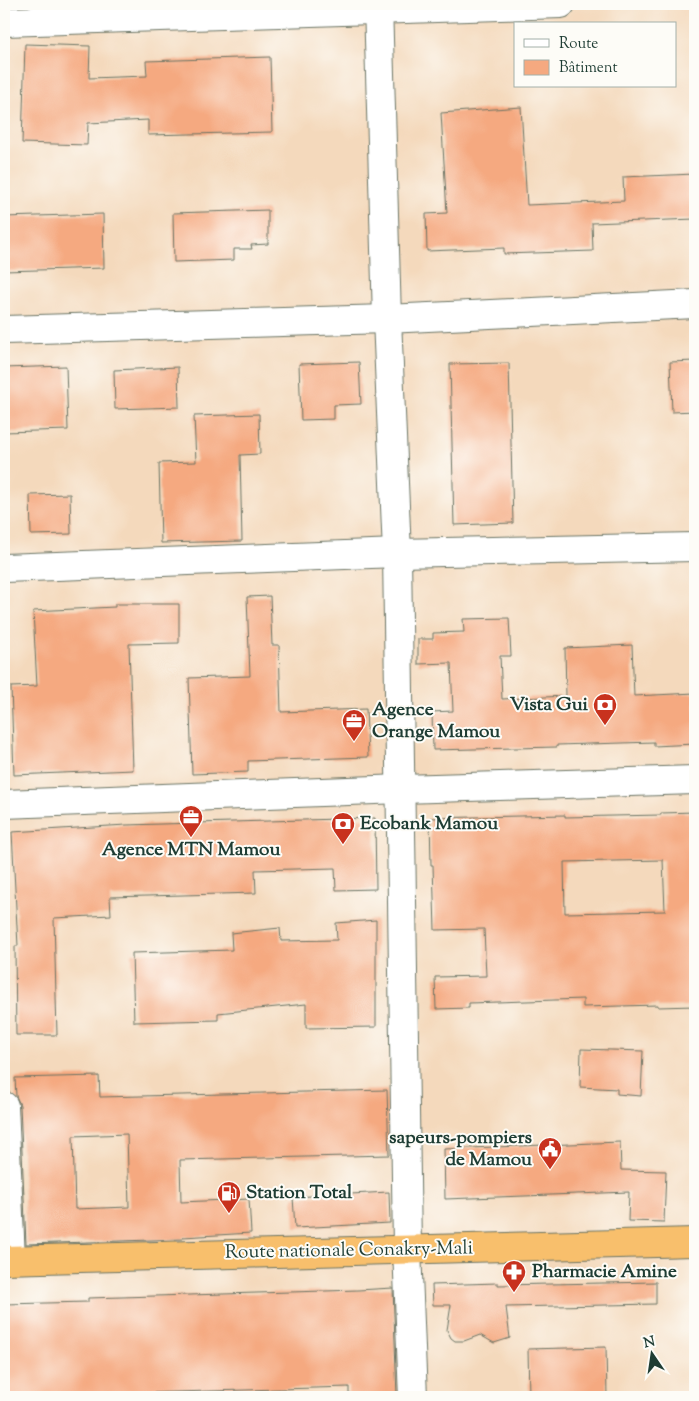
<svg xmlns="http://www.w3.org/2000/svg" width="699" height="1401" font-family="'Sorts Mill Goudy',serif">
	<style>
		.building { fill: #f5a980; fill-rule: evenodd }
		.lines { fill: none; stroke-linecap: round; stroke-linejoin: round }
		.minor-casing { stroke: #6a7464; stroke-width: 30 }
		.highway-casing { stroke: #6a7464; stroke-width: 30 }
		.minor { stroke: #fff; stroke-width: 28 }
		.highway { stroke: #f8bf6c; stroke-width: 28 }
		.labels { text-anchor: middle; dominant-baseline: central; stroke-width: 4; stroke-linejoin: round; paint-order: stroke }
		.poi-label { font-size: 19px; font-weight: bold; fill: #1f3d34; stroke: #fdfcf7; text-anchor: start }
		.street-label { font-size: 19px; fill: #1f3d34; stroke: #fdfcf7 }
	</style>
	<rect width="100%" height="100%" fill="#fdfcf7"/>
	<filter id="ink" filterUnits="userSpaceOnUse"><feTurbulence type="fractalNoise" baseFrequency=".02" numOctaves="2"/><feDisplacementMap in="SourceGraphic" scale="10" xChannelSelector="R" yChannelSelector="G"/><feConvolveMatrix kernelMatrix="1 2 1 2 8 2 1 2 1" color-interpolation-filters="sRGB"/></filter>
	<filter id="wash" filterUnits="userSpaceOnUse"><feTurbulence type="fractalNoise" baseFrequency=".0096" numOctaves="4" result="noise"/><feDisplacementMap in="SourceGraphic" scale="20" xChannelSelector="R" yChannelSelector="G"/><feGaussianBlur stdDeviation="1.12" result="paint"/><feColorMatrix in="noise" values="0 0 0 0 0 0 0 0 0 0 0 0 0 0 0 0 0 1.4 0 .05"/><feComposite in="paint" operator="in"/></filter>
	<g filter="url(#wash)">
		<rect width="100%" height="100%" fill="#f4d9bc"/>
		<g id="blocks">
			<g class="building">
				<polygon points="25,44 90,46 89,78 147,76 146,61 270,57 272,132 148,135 148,120 88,123 87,145 22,143"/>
				<polygon points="521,107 527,205 624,201 623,177 695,174 695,219 592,223 593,251 504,254 504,248 427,251 426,214 447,213 441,113"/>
				<polygon points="268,210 268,244 251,245 252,249 234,249 234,260 174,262 173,213"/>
				<polygon points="103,214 104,268 4,271 4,217"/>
				<polygon points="695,361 695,411 672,412 670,362"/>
				<polygon points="359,362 361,404 334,405 334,419 301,420 299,364"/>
				<polygon points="509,363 513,523 454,525 450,364"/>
				<polygon points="66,366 68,430 4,432 4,368"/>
				<polygon points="178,367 179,407 115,409 114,370"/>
				<polygon points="259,414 260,454 240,455 242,541 161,543 159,463 196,462 194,416"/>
				<polygon points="70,494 71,534 31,535 30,495"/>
				<polygon points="270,596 272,645 279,645 281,712 366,709 368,757 248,761 248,772 192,774 189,678 250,676 247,597"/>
				<polygon points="115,604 179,604 179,643 129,644 133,770 14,775 11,687 37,686 33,611 115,607"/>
				<polygon points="509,618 511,656 500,656 502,699 566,696 565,648 632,645 634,696 695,693 695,744 654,746 654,742 557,745 557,747 433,750 432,712 453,711 451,663 418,664 418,639 433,639 433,633 464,632 463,619"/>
				<path d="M695,812V1006L658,1007V1005L583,1007V999L469,1003V1008L436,1009L435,977L486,976L484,929L435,930L433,865H431L430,818L565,815V817L661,815V813ZM663,860L665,911L565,913L564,862Z"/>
				<polygon points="375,818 376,889 336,890 335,868 255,870 256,893 110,897 111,915 54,918 57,1035 16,1035 15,946 18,946 12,832 126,825"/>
				<polygon points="376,920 376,1027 306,1028 306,1004 218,1013 218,1020 134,1022 132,953 232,950 231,933 280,928 281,941 337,940 336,923"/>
				<polygon points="581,1049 643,1051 641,1096 617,1094 617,1089 580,1087"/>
				<path d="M99,1076L100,1097L387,1090L389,1155L180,1160L181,1202L249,1199L251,1233L183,1237V1239L26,1244L20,1105L16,1096L15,1078ZM127,1134L129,1207L75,1209L73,1136Z"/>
				<polygon points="620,1142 621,1170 666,1171 664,1222 628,1221 629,1192 445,1199 444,1149"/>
				<polygon points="389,1192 390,1223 295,1228 293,1197"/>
				<polygon points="656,1282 656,1304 506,1307 510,1338 494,1343 480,1335 464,1341 455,1341 451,1338 447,1330 451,1305 433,1305 432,1285 498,1283 498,1285"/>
				<polygon points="393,1288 397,1397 349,1397 349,1387 107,1394 108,1397 7,1397 5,1343 4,1343 4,1304 88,1302 88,1298 358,1290"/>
				<polygon points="606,1347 607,1397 529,1396 528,1349"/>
			</g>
		</g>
	</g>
	<g filter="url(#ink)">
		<use href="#blocks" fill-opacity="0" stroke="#6a7464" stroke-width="1"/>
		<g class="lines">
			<g class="minor-casing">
				<g id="minor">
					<polyline points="378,4 387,319 397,553 407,1249 413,1397"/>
					<polyline points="4,22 561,4"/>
					<polyline points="4,330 387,319 695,304"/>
					<polyline points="4,568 397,553 695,547"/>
					<polyline points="4,804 402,789 695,780"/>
					<polyline points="4,1106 11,1259"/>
				</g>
			</g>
			<g class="highway-casing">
				<polyline id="highway" points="4,1260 695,1242"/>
			</g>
			<use href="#minor" class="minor"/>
			<use href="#highway" class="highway"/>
		</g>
	</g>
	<defs>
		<g id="bank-pin" transform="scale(1.25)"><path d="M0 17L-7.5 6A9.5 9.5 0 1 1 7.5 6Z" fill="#c8321e" stroke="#fdfcf7"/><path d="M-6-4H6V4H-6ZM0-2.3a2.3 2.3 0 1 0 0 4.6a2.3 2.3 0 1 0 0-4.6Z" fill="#fff"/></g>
		<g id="office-pin" transform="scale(1.25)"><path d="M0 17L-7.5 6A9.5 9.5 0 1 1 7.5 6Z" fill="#c8321e" stroke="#fdfcf7"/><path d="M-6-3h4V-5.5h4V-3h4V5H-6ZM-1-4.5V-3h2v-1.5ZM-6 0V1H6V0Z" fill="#fff"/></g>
		<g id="civic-pin" transform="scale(1.25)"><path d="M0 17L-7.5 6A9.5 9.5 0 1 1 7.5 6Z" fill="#c8321e" stroke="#fdfcf7"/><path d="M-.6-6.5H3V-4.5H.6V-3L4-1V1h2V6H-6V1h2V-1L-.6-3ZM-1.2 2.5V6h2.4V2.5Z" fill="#fff"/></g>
		<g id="fuel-pin" transform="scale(1.25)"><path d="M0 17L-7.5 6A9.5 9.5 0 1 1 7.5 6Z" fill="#c8321e" stroke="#fdfcf7"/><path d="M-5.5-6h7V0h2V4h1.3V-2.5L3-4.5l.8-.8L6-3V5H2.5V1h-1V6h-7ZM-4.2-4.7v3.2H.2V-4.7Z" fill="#fff"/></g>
		<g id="pharmacy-pin" transform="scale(1.25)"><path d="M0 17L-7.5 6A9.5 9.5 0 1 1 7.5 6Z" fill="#c8321e" stroke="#fdfcf7"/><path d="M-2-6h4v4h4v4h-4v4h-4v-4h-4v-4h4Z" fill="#fff"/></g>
	</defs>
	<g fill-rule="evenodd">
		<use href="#bank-pin" x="605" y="705"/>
		<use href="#office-pin" x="354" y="721"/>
		<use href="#office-pin" x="191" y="817"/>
		<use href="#bank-pin" x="343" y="824"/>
		<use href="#civic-pin" x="550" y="1149"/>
		<use href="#fuel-pin" x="229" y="1193"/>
		<use href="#pharmacy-pin" x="514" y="1272"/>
	</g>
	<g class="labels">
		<g class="poi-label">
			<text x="588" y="705" text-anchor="end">Vista Gui</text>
			<text x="372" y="710">Agence<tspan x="372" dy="22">Orange Mamou</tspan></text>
			<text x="360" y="824">Ecobank Mamou</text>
			<text x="191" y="850" text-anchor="middle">Agence MTN Mamou</text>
			<text x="532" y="1138" text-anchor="end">sapeurs-pompiers<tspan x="532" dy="22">de Mamou</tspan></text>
			<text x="246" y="1193">Station Total</text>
			<text x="532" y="1272">Pharmacie Amine</text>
		</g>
		<g class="street-label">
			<text transform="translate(349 1251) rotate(-1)">Route nationale Conakry-Mali</text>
		</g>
	</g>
	<rect width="699" height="1401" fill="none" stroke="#fdfcf7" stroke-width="20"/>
	<rect x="514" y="22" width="162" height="65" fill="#fdfcf7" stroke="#a4b0a9"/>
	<rect x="524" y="39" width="25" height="8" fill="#ffffff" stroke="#a4b0a9"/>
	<text x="559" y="48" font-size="15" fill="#1f3d34">Route</text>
	<rect x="524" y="60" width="25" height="15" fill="#f5a980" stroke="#a4b0a9"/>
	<text x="559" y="72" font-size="15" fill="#1f3d34">Bâtiment</text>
	<g transform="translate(652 1354) rotate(347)" stroke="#fdfcf7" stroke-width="4" paint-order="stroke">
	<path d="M0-4L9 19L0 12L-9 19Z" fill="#1f3d34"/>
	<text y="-8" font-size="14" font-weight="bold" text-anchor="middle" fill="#1f3d34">N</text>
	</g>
</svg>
